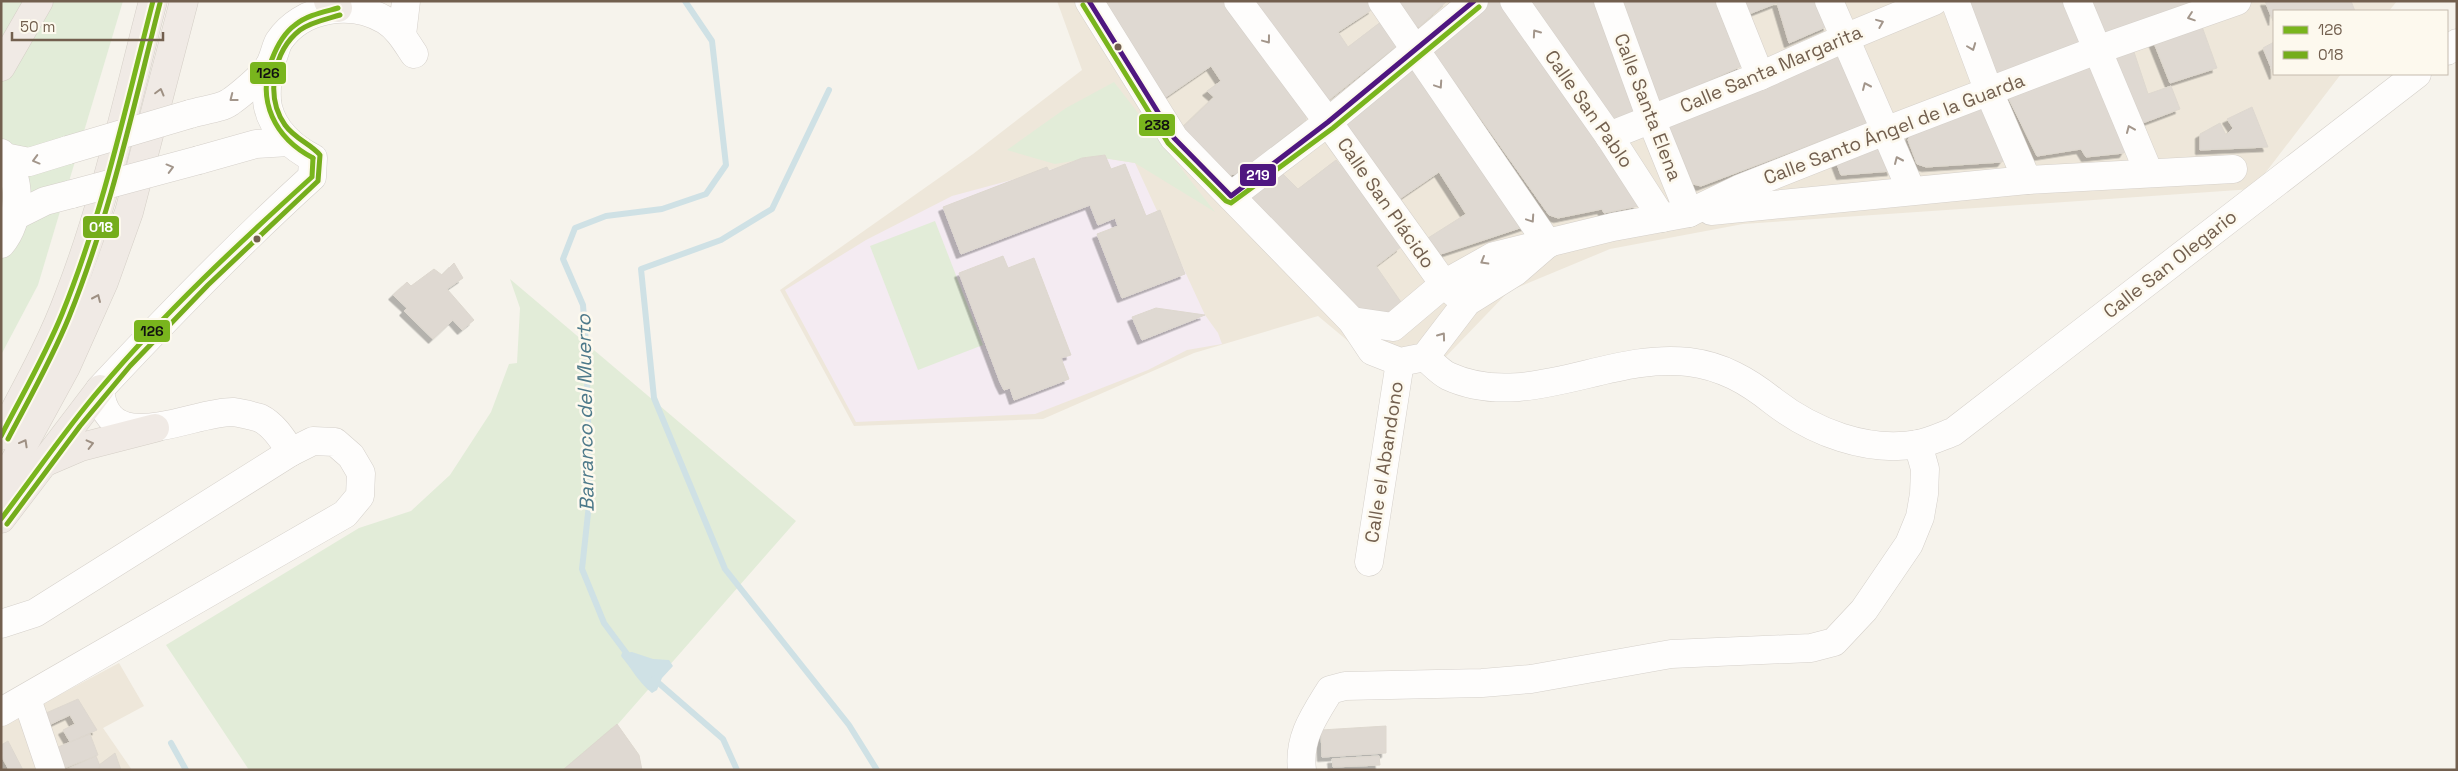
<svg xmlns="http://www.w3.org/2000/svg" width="2458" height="771" font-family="'Space Grotesk',sans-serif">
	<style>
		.residential { fill: #eee7da }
		.education { fill: #f4ebf2 }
		.green { fill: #e2ecd8 }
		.water { fill: #cfe1e5 }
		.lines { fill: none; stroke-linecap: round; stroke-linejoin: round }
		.stream { stroke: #cfe1e5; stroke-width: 6 }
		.building { fill: #dfd9d2; stroke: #ded8cf; filter: url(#shadow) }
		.minor-casing { stroke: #d5d0ca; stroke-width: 29 }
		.highway-casing { stroke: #d5cfc7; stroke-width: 29 }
		.minor { stroke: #fefdfc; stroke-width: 28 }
		.highway { stroke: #f0eae5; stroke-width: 28 }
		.minor-bridge-casing { stroke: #d5d0ca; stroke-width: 29; stroke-linecap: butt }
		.minor-bridge { stroke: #fefdfc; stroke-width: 28 }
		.bus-1-casing { stroke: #fdf9ee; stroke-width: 9 }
		.bus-2-casing { stroke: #fdf9ee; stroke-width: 9 }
		.bus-3-casing { stroke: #fdf9ee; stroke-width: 9 }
		.bus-4-casing { stroke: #fdf9ee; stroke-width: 9 }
		.bus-1 { stroke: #79b51d; stroke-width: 5 }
		.bus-2 { stroke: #75ad1c; stroke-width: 5 }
		.bus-3 { stroke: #4f1780; stroke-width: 5 }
		.bus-4 { stroke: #79b51d; stroke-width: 5 }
		.oneway { stroke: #a3968b }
		.oneway2 { stroke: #9e9083 }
		.bus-dot { fill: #725f4e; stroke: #fdf9ee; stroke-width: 2 }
		.labels { text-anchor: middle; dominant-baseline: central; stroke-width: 5; stroke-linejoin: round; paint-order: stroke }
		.street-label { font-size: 19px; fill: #725f4e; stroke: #fdf9ee }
		.water-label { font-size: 20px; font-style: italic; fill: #4d798a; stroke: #fdf9ee }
		.line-badge { stroke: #fdf9ee; stroke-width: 2 }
		.badge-label { font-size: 14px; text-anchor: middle; font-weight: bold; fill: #fff }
		.pale-badge-label { font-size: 14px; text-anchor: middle; font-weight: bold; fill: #111 }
	</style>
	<defs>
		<filter id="shadow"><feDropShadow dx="-4.5" dy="4.5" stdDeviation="0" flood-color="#0004"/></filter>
	</defs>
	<rect width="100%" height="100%" fill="#f6f3ec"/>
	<g class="residential">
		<polygon points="1057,1 2397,1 2389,11 2274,11 2274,74 2341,74 2253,189 1743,224 1610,249 1509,291 1433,370 1384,371 1318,316 1194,353 1043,419 854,426 780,290 973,154 1082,70"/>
		<polygon points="119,663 144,706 103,728 132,770 1,770 1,726"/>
	</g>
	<polygon class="education" points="1097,157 1135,163 1205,315 1218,333 1222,344 1187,350 1148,370 1035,414 856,422 785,290 866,240 952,196"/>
	<g class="green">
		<polygon points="1,1 123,1 38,285 1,355"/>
		<polygon points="1114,82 1215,212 1135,163 1097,157 1055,164 1007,150 1066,108"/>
		<polygon points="935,221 983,345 918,370 870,246"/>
		<polygon points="510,279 796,521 618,724 563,770 249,770 166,645 359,528 411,511 450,475 491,412 509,364 517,363 520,308"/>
	</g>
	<path class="water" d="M632,652L653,659L669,660L673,666L662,678L657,690L652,693C639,683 632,669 621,656L622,653Z"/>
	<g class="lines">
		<g class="stream">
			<polyline points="829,90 772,209 721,240 641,269 654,398 725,569 849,725 877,770"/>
			<polyline points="630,658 604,623 582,569 590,495 586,343 583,305 563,259 575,228 606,216 662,209 706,194 726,165 712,41 685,1"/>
			<polyline points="654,679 723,739 737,770"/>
			<polyline points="171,743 186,770"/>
		</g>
	</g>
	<g class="building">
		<polygon points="1100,1 1227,1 1306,109 1306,120 1239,173 1226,176 1181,129 1214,97 1207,91 1221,81 1211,66 1166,97"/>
		<polygon points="1254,1 1367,1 1373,9 1338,32 1348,47 1382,21 1399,44 1325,103"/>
		<polygon points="1395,1 1447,1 1419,27 1413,26"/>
		<polygon points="1484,1 1501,1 1565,90 1639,206 1604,213 1602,209 1558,218 1549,215 1457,85 1455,86 1427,47"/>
		<polygon points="1529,1 1598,1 1639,104 1634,114 1618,121 1610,120"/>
		<polygon points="1621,1 1720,1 1742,66 1660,102"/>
		<polygon points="1744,1 1818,1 1828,26 1789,43 1777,3 1749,14"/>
		<polygon points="1966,1 2067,1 2081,39 2078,46 1998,76"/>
		<polygon points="2091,1 2198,1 2105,35"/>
		<polygon points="2265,1 2351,1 2355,11 2274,11 2273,21"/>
		<polygon points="2200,21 2217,68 2170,83 2152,38"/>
		<polygon points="2274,42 2275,74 2274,75 2263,48"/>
		<polygon points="2132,46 2148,94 2171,86 2180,109 2140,124 2114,52"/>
		<polygon points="1845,51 1873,121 1701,186 1693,184 1669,127"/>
		<polygon points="1420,58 1529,225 1441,254 1428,238 1466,214 1439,172 1398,200 1338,119"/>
		<polygon points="2094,62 2129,144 2124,153 2086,157 2081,149 2037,156 2007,95"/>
		<polygon points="1981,106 2007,155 2002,162 1926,167 1917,164 1908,140 1912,132"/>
		<polygon points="2252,107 2268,147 2200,150 2200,134 2220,123 2226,135 2233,128 2227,119"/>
		<polygon points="1882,144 1892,171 1841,175 1836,162"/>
		<polygon points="1105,155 1111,169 1125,164 1146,216 1160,210 1185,274 1122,298 1097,234 1118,226 1115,218 1098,225 1090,205 961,254 943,207 1047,167 1049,171 1082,158"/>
		<polygon points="1336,160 1340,165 1342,163 1401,247 1376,266 1401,302 1384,318 1365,314 1251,200 1251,191 1279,170 1298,189"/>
		<polygon points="1003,256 1008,268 1034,258 1071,355 1061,358 1069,379 1014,400 1010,388 1004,390 1000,382 959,273"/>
		<polygon points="454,263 463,278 447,289 474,320 462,330 453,320 433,339 404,311 407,308 393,295 407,282 411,286 434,269 442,275"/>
		<polygon points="1156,308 1205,315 1142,340 1132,317"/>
		<polygon points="78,699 97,730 70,742 63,730 75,724 70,715 51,724 46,713"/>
		<polygon points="617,724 639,755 642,770 563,770"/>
		<polygon points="1386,726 1386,753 1322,757 1321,730"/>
		<polygon points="90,734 98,755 65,768 58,747"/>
		<polygon points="8,741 23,770 9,770 3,759 1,745"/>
		<polygon points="115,753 121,770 98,770 99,765"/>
		<polygon points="96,756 100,766 98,770 65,770"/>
		<polygon points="1379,756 1380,765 1333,767 1332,759"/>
	</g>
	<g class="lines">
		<g class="minor-casing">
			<g id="minor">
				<polyline points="1089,1 1174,138 1352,321 1372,351 1400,362 1425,357 1467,302 1515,272 1545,246"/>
				<polyline points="1238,1 1328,122 1444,284 1458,296"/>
				<polyline points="1382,1 1548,244"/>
				<polyline points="1514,1 1609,136 1662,218"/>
				<polyline points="1608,1 1651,119 1689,213"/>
				<polyline points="1730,1 1760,76"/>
				<polyline points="1829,1 1911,190"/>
				<polyline points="1955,1 1989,92 2027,180"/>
				<polyline points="2077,1 2149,173"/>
				<polyline points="402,35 406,1"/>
				<polyline points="2447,51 2457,43"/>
				<path d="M190,114C202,110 220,109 230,102C239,96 264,75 269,66C274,58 275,48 279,41C302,7 351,0 385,20C398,28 406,42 414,54"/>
				<polyline points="1609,136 1760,76 1845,38 1934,1"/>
				<path d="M1,153C23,176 21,221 1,244"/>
				<polyline points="4,157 29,162 68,150"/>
				<polyline points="199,160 256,144 289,142"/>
				<polyline points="1231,196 1328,122 1474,1"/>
				<polyline points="1711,211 2027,180 2233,169"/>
				<polyline points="15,216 45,201 72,194"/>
				<polyline points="1352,321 1393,327 1444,284 1494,256 1613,227 1689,213 1739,189 1885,131 2097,50 2237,1"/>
				<path d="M1425,357C1432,363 1440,372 1448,376C1526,412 1609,352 1689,362C1722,366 1748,381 1773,401C1813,432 1867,453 1918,444C1930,442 1942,436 1953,432L2417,74"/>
				<polyline points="1369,562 1400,362"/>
				<polyline points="1,624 35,613 291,452"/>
				<polyline points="27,699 51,770"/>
				<path d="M1,712L345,514L360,496L361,473L351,456L335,442L313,441L291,452C283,440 274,425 260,418C253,416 241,413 233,412C193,411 106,461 100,389C169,315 236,246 312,177L313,158C293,148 273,130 268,107C265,95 268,80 268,68"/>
				<path d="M1302,770C1298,738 1314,716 1330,690L1345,686L1482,683L1531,679L1671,654L1811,648L1834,642L1864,610L1909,544L1920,517L1924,494L1925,469L1918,444"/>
			</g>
		</g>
		<g class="highway-casing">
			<g id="highway">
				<polyline points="328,1 338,8"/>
				<polyline points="1,67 39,1"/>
				<path d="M1,436C25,390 51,345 69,296C106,201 127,100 153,1"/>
				<polyline points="46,462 81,447 155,428"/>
				<polyline points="1,486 66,367 104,282 129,212 184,1"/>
				<polyline points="1,519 100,389"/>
			</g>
		</g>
		<use href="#minor" class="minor"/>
		<use href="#highway" class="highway"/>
		<g class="minor-bridge-casing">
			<g id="minor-bridge">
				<polyline points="68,150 190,114"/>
				<polyline points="72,194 199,160"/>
			</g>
		</g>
		<use href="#minor-bridge" class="minor-bridge"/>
		<g class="bus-1-casing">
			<g id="bus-1">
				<path d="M313,158C275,138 256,101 272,59C277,46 284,33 295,25C307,15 324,12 338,8"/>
				<path d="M1,436C22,395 45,356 62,314C103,213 126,106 153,1"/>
				<path d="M1,519C34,476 65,430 100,389C165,312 238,244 312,177L313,158"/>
			</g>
		</g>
		<g class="bus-2-casing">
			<g id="bus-2">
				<path d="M8,439C29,399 52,359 69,317C110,216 133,108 160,3"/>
				<path d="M7,524L80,426L130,366L208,285L318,181L320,155C311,144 295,139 285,125C265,97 273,51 300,30C311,22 327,19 340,15"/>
			</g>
		</g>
		<g class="bus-3-casing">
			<polyline id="bus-3" points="1089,1 1174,138 1231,196 1328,122 1474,1"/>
		</g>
		<g class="bus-4-casing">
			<polyline id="bus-4" points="1083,5 1168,143 1226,201 1231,203 1333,128 1479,7"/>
		</g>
		<use href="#bus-1" class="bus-1"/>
		<use href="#bus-2" class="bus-2"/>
		<use href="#bus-3" class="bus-3"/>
		<use href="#bus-4" class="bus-4"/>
	</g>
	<defs><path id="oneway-chevron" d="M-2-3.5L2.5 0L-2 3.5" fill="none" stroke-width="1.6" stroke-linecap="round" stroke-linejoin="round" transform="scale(1.25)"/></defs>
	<g class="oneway">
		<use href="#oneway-chevron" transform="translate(2191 17) rotate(161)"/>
		<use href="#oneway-chevron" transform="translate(1880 23) rotate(-22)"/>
		<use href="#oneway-chevron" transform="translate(1536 33) rotate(-125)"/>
		<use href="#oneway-chevron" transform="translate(1267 40) rotate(53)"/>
		<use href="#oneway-chevron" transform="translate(1972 47) rotate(69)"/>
		<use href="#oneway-chevron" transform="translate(1439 85) rotate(56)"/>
		<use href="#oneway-chevron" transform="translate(1866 86) rotate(-114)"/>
		<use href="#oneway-chevron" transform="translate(233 98) rotate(142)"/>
		<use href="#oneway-chevron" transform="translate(2130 129) rotate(-113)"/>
		<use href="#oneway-chevron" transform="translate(36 160) rotate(165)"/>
		<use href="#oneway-chevron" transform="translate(1898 160) rotate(-114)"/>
		<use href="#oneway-chevron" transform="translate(170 168) rotate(-15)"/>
		<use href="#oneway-chevron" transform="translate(1531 219) rotate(56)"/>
		<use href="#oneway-chevron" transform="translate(1484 261) rotate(150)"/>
		<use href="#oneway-chevron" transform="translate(1442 336) rotate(-54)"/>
	</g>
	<g class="oneway2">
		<use href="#oneway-chevron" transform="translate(160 92) rotate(-75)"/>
		<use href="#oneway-chevron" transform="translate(97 298) rotate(-66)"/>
		<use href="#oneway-chevron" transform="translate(24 443) rotate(-61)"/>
		<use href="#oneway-chevron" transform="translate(90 444) rotate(-14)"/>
	</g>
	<g class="bus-dot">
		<circle cx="1118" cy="47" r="4.5"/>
		<circle cx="257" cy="239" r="4.5"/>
	</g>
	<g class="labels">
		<g class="street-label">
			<text transform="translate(1771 69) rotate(-23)">Calle Santa Margarita</text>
			<text transform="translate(1648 107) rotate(69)">Calle Santa Elena</text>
			<text transform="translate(1589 109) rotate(55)">Calle San Pablo</text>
			<text transform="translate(1894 129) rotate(-21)">Calle Santo Ángel de la Guarda</text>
			<text transform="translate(1386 203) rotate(55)">Calle San Plácido</text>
			<text transform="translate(2170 264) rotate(-38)">Calle San Olegario</text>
			<text transform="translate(1384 462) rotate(-81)">Calle el Abandono</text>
		</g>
		<g class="water-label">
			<text transform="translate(585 413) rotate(-91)">Barranco del Muerto</text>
		</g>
	</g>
	<g class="line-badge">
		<rect x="249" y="61" width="38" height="24" rx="5" fill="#79b51d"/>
		<rect x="1138" y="113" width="38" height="24" rx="5" fill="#79b51d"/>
		<rect x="1239" y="163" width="38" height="24" rx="5" fill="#4f1780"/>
		<rect x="82" y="215" width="38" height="24" rx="5" fill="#75ad1c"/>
		<rect x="133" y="319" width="38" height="24" rx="5" fill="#79b51d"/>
	</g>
	<g class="badge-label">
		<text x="1258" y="180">219</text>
		<text x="101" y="232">018</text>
	</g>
	<g class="pale-badge-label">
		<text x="268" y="78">126</text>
		<text x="1157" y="130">238</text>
		<text x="152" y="336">126</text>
	</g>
	<rect width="2458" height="771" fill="none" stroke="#725f4e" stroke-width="5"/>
	<rect x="2273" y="10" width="175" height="65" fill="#fdf9ee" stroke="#c5bbae"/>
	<rect x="2283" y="26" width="25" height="8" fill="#79b51d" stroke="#c5bbae"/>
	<text x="2318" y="35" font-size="15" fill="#725f4e">126</text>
	<rect x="2283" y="51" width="25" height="8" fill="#75ad1c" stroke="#c5bbae"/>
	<text x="2318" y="60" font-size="15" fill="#725f4e">018</text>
	<path d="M12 32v8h151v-8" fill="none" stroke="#725f4e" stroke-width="2.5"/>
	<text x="20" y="32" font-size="15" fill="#725f4e" stroke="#fdf9ee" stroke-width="4" paint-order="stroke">50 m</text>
</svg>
